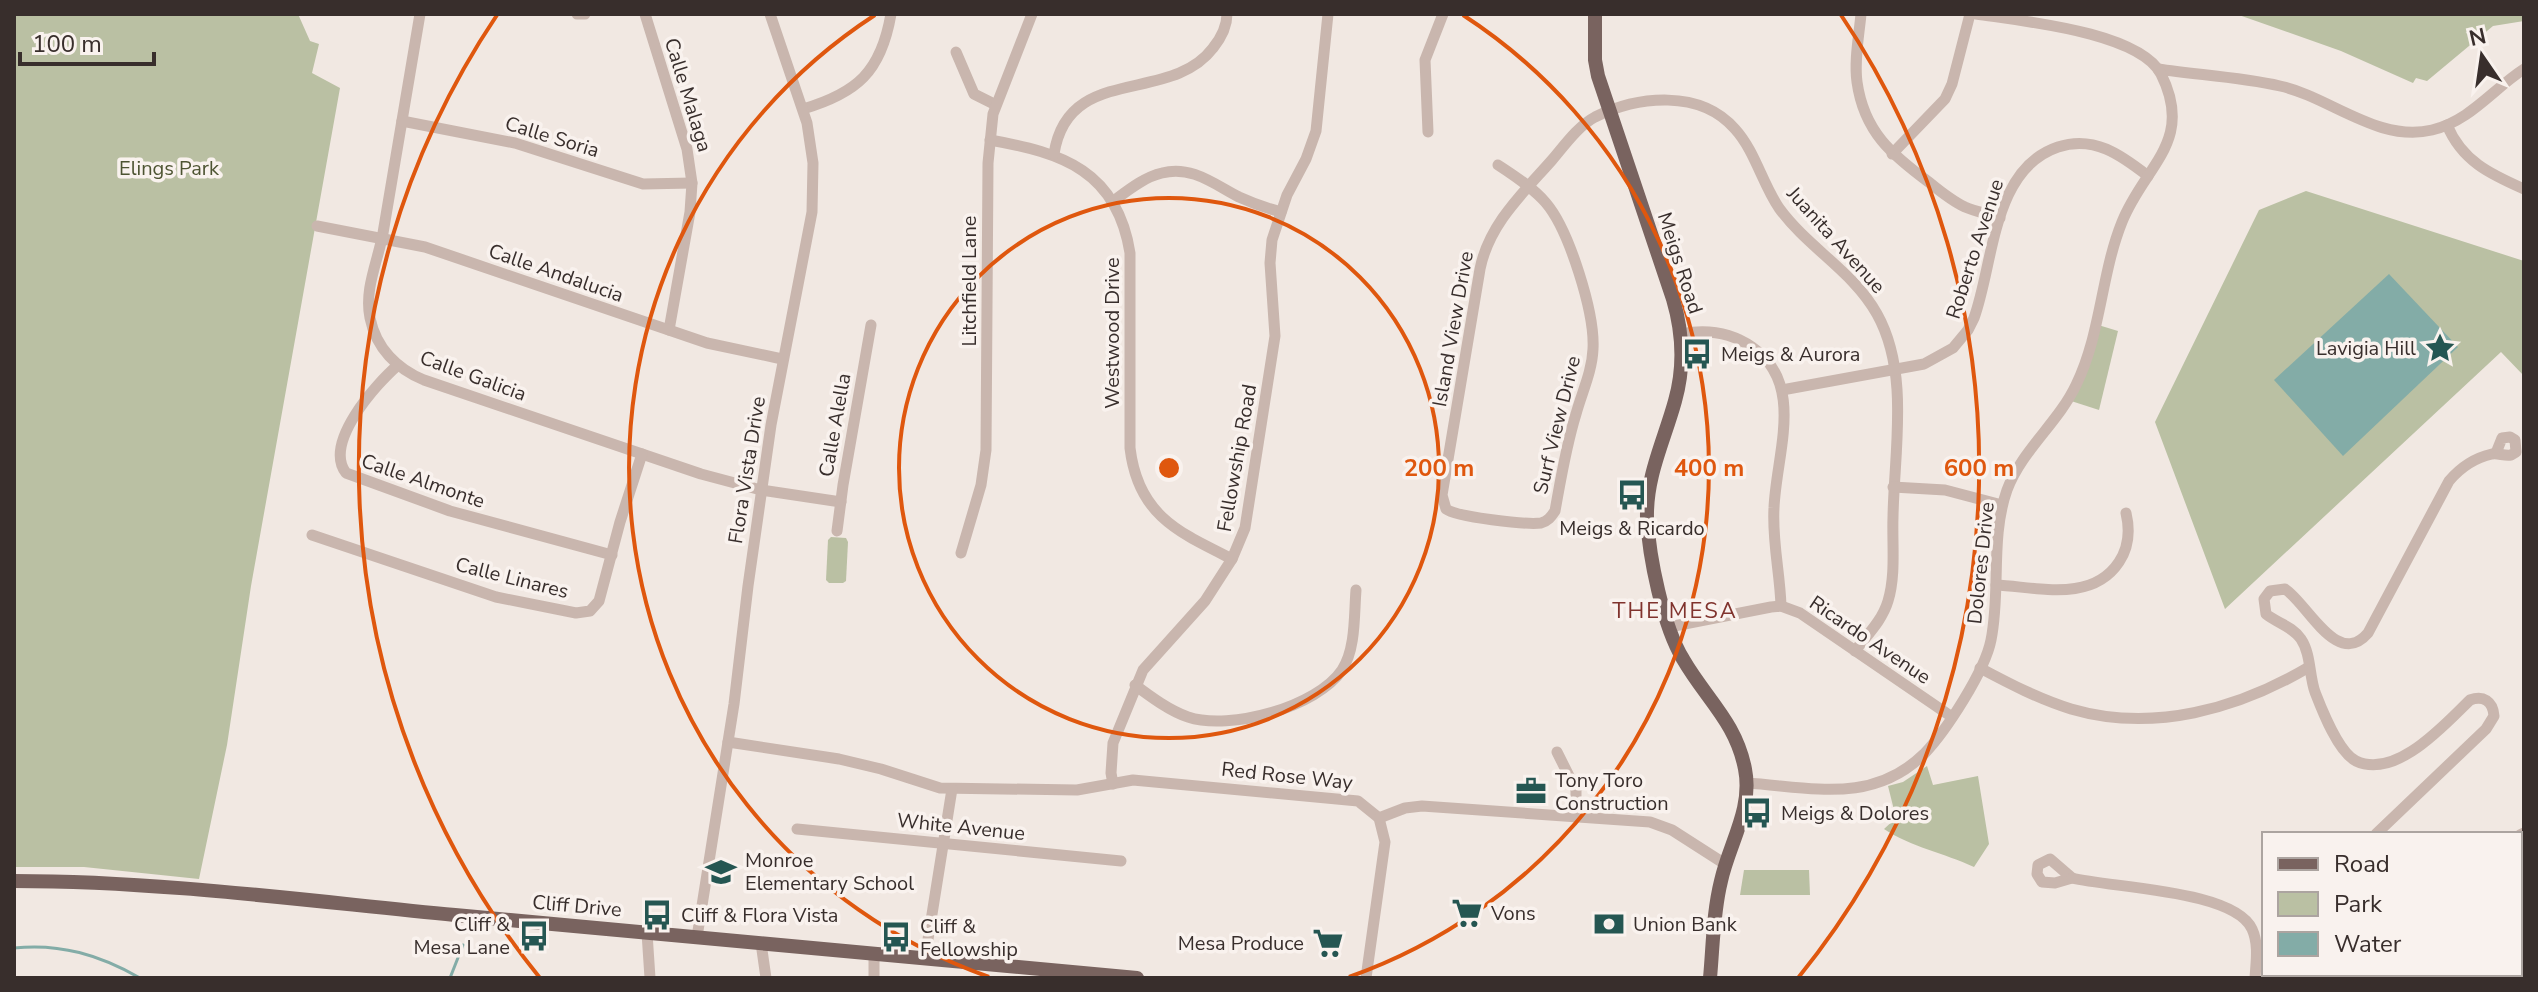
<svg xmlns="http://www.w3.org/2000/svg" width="2538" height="992" font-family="'Nunito Sans',sans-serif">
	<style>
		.green { fill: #bac0a3 }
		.water { fill: #83aca7 }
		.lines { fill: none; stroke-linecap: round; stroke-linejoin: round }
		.stream { stroke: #83aca7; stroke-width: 3 }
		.minor { stroke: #c9b6ae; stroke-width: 11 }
		.major { stroke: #79635f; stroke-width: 14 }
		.ring { fill: none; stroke: #df570e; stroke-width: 4 }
		.labels { text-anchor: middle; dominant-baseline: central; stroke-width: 7; stroke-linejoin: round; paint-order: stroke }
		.street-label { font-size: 20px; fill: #382e2c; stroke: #f9f2ee }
		.park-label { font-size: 20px; fill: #4d5432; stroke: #f9f2ee }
		.poi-label { font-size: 20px; fill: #382e2c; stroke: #f9f2ee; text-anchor: start }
		.neighbourhood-label { font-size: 22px; letter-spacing: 2px; fill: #80332d; stroke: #f9f2ee }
		.centre { fill: #df570e; stroke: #f9f2ee; stroke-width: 4 }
		.ring-label { font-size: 24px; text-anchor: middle; font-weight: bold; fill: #df570e; stroke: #f9f2ee; stroke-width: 7; stroke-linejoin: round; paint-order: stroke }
	</style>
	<rect width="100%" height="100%" fill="#f1e8e2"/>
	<g class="green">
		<polygon points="14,14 298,14 310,41 319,44 312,73 340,88 251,586 227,745 199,879 84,867 14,867"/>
		<polygon points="2236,14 2524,14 2524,21 2493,26 2427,81 2416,78 2413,83 2341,51"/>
		<polygon points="2306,191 2524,261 2524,376 2501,352 2225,609 2155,422 2259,210"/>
		<polygon points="2095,324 2118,331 2099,410 2068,400"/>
		<polygon points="831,537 846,538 848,542 846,581 843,583 829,583 826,580 828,540"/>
		<path d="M1927,766L1933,785L1978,776L1989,844L1974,867C1944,853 1911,847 1884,829L1896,818L1888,786L1903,782Z"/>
		<polygon points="1744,870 1809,870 1810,895 1740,895"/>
	</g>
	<polygon class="water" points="2389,274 2458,347 2343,456 2274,380"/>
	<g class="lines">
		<g class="stream">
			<path d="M14,948C60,943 100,955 140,978"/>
			<polyline points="450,978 463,945"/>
		</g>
		<g class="minor">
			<path d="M420,14C408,87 395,160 383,233C378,261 364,289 370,318C376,348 397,369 424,380L701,474L761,490L841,502"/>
			<polyline points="577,14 585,14"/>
			<polyline points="645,14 687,149 692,183 690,212 669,330"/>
			<path d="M1861,14C1859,36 1854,60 1857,82C1864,132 1892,155 1930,183C1941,192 1952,201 1965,207C1977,212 1989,214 2000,218"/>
			<polyline points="956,52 974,94 996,105"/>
			<path d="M2158,69C2198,75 2240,77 2280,86C2330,97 2378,143 2432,130C2470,121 2493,89 2524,69"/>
			<path d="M803,109C857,93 881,72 891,14"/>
			<polyline points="402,121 515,143 643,184 692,183"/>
			<path d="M2447,125C2462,161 2490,174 2524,189"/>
			<polyline points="1428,132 1425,60 1443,14"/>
			<path d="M990,140C1063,153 1117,171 1130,253V448C1138,515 1178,532 1232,559"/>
			<path d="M1054,154C1068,63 1170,105 1213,48C1221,38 1227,27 1227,14"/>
			<polyline points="1892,154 1945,99 1952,84 1970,14"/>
			<path d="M1498,165C1515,176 1533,188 1546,203C1569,230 1595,313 1593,349C1592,372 1582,392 1576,414C1566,446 1561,478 1555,511C1551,517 1548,521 1541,523C1527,525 1456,517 1446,509L1442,495L1480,269C1489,224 1523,193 1552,160C1564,146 1578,126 1595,117C1638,96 1700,89 1735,129C1755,151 1762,183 1779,208C1808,248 1853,271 1877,314C1910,373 1894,452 1893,517C1892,544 1896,575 1888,601C1882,621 1867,635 1855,651"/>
			<path d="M1112,202C1127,191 1144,177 1162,173C1191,165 1214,184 1239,197C1252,203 1266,208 1281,212"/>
			<polyline points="317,226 425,247 707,343 782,359"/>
			<path d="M1681,334C1706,329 1730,332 1752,347C1806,384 1776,454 1774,508C1772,541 1780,573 1781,606"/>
			<path d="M398,365C376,384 323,443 346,473L450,511L612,555"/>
			<path d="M1782,390L1924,364L1953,348L1968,330L1974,318C1994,263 1992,169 2058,147C2094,135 2121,155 2148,176"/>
			<polyline points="1893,487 1945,490 2002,505"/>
			<polyline points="837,531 843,485 871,325"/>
			<polyline points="312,535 496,597 576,613 590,611 599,601 620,522 642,454"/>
			<polyline points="961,553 981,485 986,450 988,163 993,114 1032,14"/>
			<path d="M1996,585C2037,587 2092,603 2119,562C2129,547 2130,530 2126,513"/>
			<polyline points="1669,627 1771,607 1781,606 1800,613 1952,717"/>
			<path d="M1980,668C2010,684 2039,699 2071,709C2153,733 2238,709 2309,667"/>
			<path d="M1135,685C1151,697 1170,711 1188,717C1230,731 1317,707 1342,670C1356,649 1354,614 1356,590"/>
			<polyline points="728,742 839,759 881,769 940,788 1077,790 1133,780 1358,801 1379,818 1385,842 1366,978"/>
			<polyline points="1557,752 1576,790 1576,817"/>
			<path d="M1747,783C1811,787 1872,805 1924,754C1946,731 1985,671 1991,640C2001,591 1990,538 2007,490C2022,450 2058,423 2076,385C2101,334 2101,274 2122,222C2144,166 2195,142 2161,74C2139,32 2022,21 1976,14"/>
			<polyline points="1113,784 1111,773 1113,743 1143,670 1205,601 1232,559 1245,528 1275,336 1270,263 1272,240 1287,195 1306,159 1316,131 1328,14"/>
			<polyline points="1379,818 1405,808 1422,806 1650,822 1672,830 1725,864"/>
			<polyline points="797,829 1121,861"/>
			<path d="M2376,834L2486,729L2494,716C2493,701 2483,695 2470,700C2445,724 2396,780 2356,761C2338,752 2322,710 2315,692C2309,675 2311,654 2301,639C2292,626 2277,623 2266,614L2264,599L2270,591L2285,589C2308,604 2337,669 2368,633L2449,481C2460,468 2474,458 2492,454C2498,453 2504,456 2511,455L2516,452L2515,440L2510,437L2502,438L2496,453"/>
			<polyline points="2520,835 2524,833"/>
			<polygon points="2050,859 2072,878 2055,883 2042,882 2037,874 2038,865"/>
			<path d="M2072,878C2113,888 2234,890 2252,929C2259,944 2256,962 2255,978"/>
			<polyline points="647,933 650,978"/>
			<polyline points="697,937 734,704 748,586 771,425 812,212 813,163 807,123 770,14"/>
			<polyline points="761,943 766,978"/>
			<polyline points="874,955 874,978"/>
			<polyline points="925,958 952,789"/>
		</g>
		<g class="major">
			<path d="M1595,14V60L1598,76L1673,299C1683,333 1685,366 1675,401C1664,441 1646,476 1647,518C1649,557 1663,626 1683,659C1706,699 1736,722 1745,769C1753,809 1729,844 1721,881C1713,913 1713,946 1710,978"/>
			<path d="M14,881C162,881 308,901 455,915C682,936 909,957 1137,978"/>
			<polyline points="2520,931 2524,929"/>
			<polyline points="2424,978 2432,974"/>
		</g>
	</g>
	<g class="ring">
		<circle cx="1169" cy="468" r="270"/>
		<path d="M989 977A540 540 0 0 1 875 15M1463 15A540 540 0 0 1 1349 977"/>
		<path d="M540 978A810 810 0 0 1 497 15M1841 15A810 810 0 0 1 1798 978"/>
	</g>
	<defs>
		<g id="sight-bare" transform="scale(2.4)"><path d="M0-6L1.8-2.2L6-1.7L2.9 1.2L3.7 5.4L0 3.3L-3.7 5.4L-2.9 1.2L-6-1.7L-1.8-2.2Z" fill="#255652" stroke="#f9f2ee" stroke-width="2.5" paint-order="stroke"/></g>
		<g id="bus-bare" transform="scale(2.4)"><path d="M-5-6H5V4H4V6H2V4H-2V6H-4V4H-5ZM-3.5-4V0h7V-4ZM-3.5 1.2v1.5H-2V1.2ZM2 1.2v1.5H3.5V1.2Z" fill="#255652" stroke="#f9f2ee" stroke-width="2.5" paint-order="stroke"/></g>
		<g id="office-bare" transform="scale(2.4)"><path d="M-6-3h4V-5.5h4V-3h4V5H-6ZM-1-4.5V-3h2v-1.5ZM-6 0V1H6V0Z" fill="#255652" stroke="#f9f2ee" stroke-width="2.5" paint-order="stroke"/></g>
		<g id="school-bare" transform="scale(2.4)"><path d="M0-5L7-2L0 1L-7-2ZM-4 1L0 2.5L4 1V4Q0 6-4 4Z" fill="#255652" stroke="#f9f2ee" stroke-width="2.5" paint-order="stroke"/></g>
		<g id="supermarket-bare" transform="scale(2.4)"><path d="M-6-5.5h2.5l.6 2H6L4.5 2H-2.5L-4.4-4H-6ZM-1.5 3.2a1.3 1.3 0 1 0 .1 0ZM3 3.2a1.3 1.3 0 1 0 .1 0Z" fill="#255652" stroke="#f9f2ee" stroke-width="2.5" paint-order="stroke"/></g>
		<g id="bank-bare" transform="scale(2.4)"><path d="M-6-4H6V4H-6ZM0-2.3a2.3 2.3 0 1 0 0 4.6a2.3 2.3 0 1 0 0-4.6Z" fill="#255652" stroke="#f9f2ee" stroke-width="2.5" paint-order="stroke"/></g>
	</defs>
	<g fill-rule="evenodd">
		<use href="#sight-bare" x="2440" y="348"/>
		<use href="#bus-bare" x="1697" y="354"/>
		<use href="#bus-bare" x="1632" y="495"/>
		<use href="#office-bare" x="1531" y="791"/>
		<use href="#bus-bare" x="1757" y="813"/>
		<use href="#school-bare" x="721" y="872"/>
		<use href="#supermarket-bare" x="1467" y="913"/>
		<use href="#bus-bare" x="657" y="915"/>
		<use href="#bank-bare" x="1609" y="924"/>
		<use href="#bus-bare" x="534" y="936"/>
		<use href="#bus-bare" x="896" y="937"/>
		<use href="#supermarket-bare" x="1328" y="943"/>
	</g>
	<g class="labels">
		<g class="street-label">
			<text transform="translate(688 95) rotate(73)">Calle Malaga</text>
			<text transform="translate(552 137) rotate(17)">Calle Soria</text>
			<text transform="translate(1836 240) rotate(48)">Juanita Avenue</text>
			<text transform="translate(1975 249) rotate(-72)">Roberto Avenue</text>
			<text transform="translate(1680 263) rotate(72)">Meigs Road</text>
			<text transform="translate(556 273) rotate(19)">Calle Andalucia</text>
			<text transform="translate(969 281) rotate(-90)">Litchfield Lane</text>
			<text transform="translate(1453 329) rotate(-80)">Island View Drive</text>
			<text transform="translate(1112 333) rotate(-90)">Westwood Drive</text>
			<text transform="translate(473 376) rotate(20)">Calle Galicia</text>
			<text transform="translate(835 425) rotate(-80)">Calle Alella</text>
			<text transform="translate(1557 425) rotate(-76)">Surf View Drive</text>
			<text transform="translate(1237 458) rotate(-80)">Fellowship Road</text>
			<text transform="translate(747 470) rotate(-81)">Flora Vista Drive</text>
			<text transform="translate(423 481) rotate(19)">Calle Almonte</text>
			<text transform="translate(1981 563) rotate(-84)">Dolores Drive</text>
			<text transform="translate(512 578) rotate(14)">Calle Linares</text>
			<text transform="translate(1870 640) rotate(34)">Ricardo Avenue</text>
			<text transform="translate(1287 776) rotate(6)">Red Rose Way</text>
			<text transform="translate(961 827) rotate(6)">White Avenue</text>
			<text transform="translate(577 906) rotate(5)">Cliff Drive</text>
		</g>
		<g class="park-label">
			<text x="169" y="168">Elings Park</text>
		</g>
		<g class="poi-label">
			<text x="2416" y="348" text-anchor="end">Lavigia Hill</text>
			<text x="1721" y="354">Meigs &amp; Aurora</text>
			<text x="1632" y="528" text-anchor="middle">Meigs &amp; Ricardo</text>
			<text x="1555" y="780">Tony Toro<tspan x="1555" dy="23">Construction</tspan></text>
			<text x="1781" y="813">Meigs &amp; Dolores</text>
			<text x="745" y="860">Monroe<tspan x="745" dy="23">Elementary School</tspan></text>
			<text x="1491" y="913">Vons</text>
			<text x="681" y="915">Cliff &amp; Flora Vista</text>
			<text x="510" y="924" text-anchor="end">Cliff &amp;<tspan x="510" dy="23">Mesa Lane</tspan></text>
			<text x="1633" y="924">Union Bank</text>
			<text x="920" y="926">Cliff &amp;<tspan x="920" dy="23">Fellowship</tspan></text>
			<text x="1304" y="943" text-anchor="end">Mesa Produce</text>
		</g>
		<g class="neighbourhood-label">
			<text x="1675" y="611">THE MESA</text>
		</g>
	</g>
	<circle cx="1169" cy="468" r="12" class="centre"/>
	<g class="ring-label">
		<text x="1439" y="476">200 m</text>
		<text x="1709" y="476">400 m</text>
		<text x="1979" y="476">600 m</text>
	</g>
	<rect width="2538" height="992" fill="none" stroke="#382e2c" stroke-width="32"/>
	<rect x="2262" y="832" width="260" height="144" fill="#f9f2ee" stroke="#aca4a0" stroke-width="2"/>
	<rect x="2278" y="858" width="40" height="12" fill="#79635f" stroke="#aca4a0" stroke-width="2"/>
	<text x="2334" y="872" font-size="24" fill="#382e2c">Road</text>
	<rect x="2278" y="892" width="40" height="24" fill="#bac0a3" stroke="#aca4a0" stroke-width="2"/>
	<text x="2334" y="912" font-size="24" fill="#382e2c">Park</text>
	<rect x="2278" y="932" width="40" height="24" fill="#83aca7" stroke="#aca4a0" stroke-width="2"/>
	<text x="2334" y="952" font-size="24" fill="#382e2c">Water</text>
	<g transform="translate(2482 56) rotate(347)" stroke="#f9f2ee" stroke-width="6" paint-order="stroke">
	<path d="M0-6L14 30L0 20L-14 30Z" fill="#382e2c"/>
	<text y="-12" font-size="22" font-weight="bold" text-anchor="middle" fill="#382e2c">N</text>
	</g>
	<path d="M20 52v12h134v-12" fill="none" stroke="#382e2c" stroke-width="4"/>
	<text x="32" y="52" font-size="24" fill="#382e2c" stroke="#f9f2ee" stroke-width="6" paint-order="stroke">100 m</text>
</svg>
